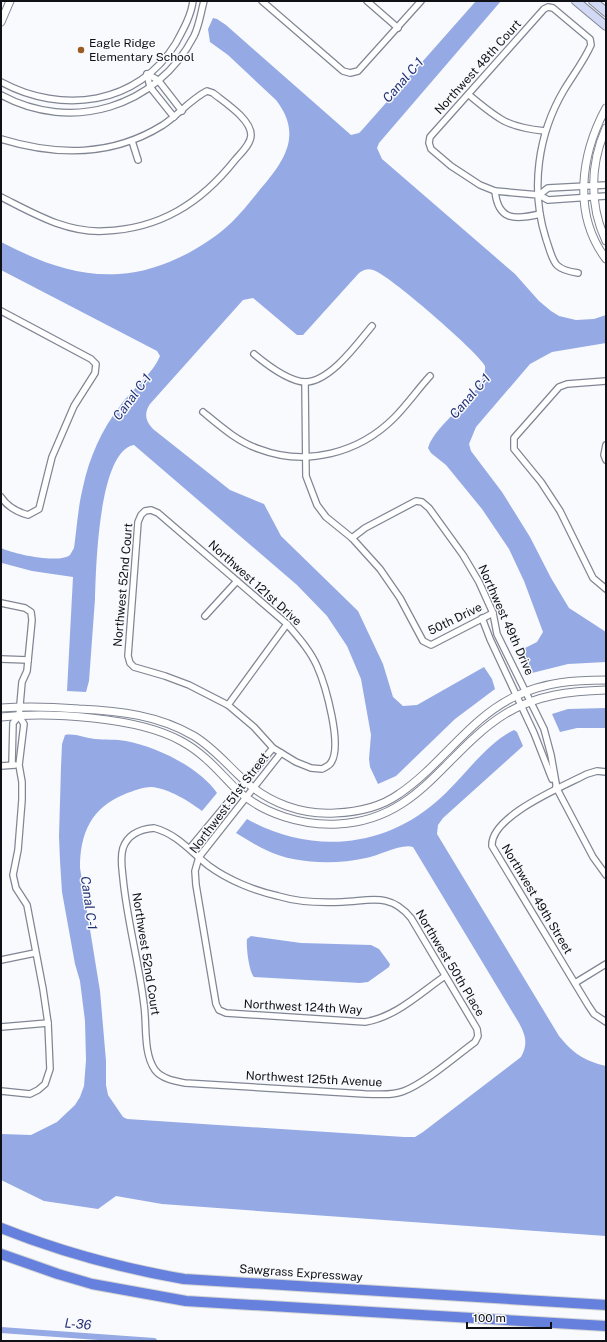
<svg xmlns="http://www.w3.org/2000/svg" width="607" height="1342" font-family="'Public Sans',sans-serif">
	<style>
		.water { fill: #95a9e4 }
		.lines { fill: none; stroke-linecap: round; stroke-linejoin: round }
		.canal { stroke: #95a9e4; stroke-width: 6 }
		.minor-casing { stroke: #818694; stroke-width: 8 }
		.tertiary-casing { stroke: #818694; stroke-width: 9 }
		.secondary-casing { stroke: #818694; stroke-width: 10 }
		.motorway-casing { stroke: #d4d4d5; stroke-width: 12 }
		.minor { stroke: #fff; stroke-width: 5.5 }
		.tertiary { stroke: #fff; stroke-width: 7 }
		.secondary { stroke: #d1d9f5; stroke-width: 8 }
		.motorway { stroke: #6681dd; stroke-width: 10 }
		.poi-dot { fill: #9a5c22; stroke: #f9fafd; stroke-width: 1.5 }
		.labels { text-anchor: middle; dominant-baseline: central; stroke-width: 3; stroke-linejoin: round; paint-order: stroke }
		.poi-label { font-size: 12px; fill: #0f1116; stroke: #f9fafd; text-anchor: start }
		.street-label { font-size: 12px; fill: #0f1116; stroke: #f9fafd }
		.water-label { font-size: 13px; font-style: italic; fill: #213175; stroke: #f9fafd }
	</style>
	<rect width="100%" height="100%" fill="#f9fafd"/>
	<g class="water">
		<path d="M476,1H501L379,143L377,148L382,159L515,274L539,301L551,311L559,316L576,320L594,319L606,315V343L552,352L530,364L476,427L469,444L471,451L502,492L530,537L551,578L569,608L606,632V662L568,664L532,673L523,649L537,642L543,632L524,581L509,549L482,509L446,465L431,453L428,448C435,422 488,392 485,366C479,353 387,273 373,270C368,268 363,270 359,273L303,335H297L253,298L243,300L150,404C144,413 145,421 153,429L230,490L264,504L281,536L358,611L383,664L393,697L403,706L417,705L484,667L492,679L495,689L455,719L396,776L378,784L370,767L369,759L371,735L361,679L347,646L327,616L297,585L134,445C98,451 96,570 95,599C93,626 91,654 89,681L86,692L67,691L73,577L32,571L2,563L1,548C14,554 58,564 70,555L74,548C77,527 78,507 83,487C89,458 102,429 120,406C132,389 152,375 160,356L157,351L1,270V242C38,261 76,277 119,274C158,272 204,249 232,222C241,213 250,202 258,192C283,163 304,136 276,100L228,55L210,42L208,29L213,18L217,19L226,25L351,135L359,133L362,130Z"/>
		<polygon points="606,708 606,728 577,728 560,732 552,714 568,709"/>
		<path d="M514,730L517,732L523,746L443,818L438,825L437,834L559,1036C573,1053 584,1061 606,1066V1236L162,1204L116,1196L98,1209L44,1201L1,1180V1134L31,1135L57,1122L75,1105L80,1097L84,1086L86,1060L85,1021L80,981L75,964L62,892L60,861L59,836L61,767L62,744L65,735C75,733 85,738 95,739C105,740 116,739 126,741C157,747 199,767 217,793L202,811C189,801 168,788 151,787C142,787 133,791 125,794C91,808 80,833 80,868L100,991L106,1061V1085L108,1095L123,1117L127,1119L404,1137H415L423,1132L521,1057C528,1044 526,1036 519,1023L413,847C402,843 378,856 366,858C335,865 294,864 266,850C255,845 246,839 236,833L247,819C309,854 382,849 436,802C461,781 485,744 514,730Z"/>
		<path d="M251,936L301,943L371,945L379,949L390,964L389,967L368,982L360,983L254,977C249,972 246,947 247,939Z"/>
	</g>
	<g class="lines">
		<polyline class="canal" points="1,1330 154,1341"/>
		<g class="minor-casing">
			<g id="minor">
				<polyline points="262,1 343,71 350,73 358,71 421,1"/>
				<polyline points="367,1 398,28"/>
				<polyline points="147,74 158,80 182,111"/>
				<polyline points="147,74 150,87 174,117"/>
				<path d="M1,82C62,115 138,105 176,43C183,30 191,16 193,1"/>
				<path d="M1,95C71,133 157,108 194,36C199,26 201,12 204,1"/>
				<path d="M469,95C498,119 506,127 545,131"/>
				<path d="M1,139C57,156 112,157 163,125C178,115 191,99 207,91L213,93C224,102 251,119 251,135C251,144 241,153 235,160C201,203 160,229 104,231C66,233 33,213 1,197"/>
				<polyline points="132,141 138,160"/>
				<path d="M495,191C498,221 515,220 540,214"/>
				<polyline points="539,195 548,188 606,185"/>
				<path d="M578,273C552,269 554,262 546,239C530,189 538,134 564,90C573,75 584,61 591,45L590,39L553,8L548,7L544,9L430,137L429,143L431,149L451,166L480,185L495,191L539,195L548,200L606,196"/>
				<path d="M1,311L91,359L96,364L95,373L74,406L52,457L39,509L28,515C17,512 7,506 1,497"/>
				<path d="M254,354C266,364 288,381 305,382C330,382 357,344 372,326"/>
				<polyline points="606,381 567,384 559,387 514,438 514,449 541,482 560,511 593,578 606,589"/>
				<polyline points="305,382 306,476 317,505 326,517 352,538 380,569 400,598 423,641 431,645 493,613"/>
				<path d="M203,412C220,426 238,442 259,449C306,467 359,453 394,418C407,405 418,389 430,376"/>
				<polyline points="606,445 604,455 606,460"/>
				<path d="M151,510L158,513L287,624C298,637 310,650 317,666C325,684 344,748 330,764C328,766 324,768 322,769L311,768L296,762L273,748L254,727L228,705L189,685L165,676L134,667L130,663L128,656L138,522L141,515L145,511Z"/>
				<polyline points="352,538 365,528 416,501 422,502 429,508 463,555 479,582 493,613 497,634 544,729 551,755 557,789"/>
				<polyline points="1,603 25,608 31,612 32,620 27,671 22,682 19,716 13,723 12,764"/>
				<polyline points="205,616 237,581"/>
				<polyline points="482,618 490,639 534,733 552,779"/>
				<polyline points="1,659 28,660"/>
				<polyline points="228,705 287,624"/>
				<path d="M281,753L199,857L195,871L196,885L216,1004L219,1010L226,1013L365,1022C396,1017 420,993 445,976"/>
				<polyline points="1,766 15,765"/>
				<path d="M606,772L597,771L587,774C564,786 490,816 492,846L588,1005L594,1014L606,1022"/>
				<polyline points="556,787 593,857 606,875"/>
				<path d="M154,828C177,834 191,852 209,866C228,880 255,891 278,896C298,902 321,903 342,902C370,901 390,892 411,918L477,1029L478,1036L475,1042C456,1056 425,1083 404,1091C392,1096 377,1094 365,1094L185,1083C175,1081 162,1079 155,1070C143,1053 147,1025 144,1005C139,962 127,921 123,878C122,868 120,858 123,848C128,834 141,829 154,828Z"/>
				<polyline points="190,848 273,748"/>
				<polyline points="1,960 35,953"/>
				<polyline points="575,983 606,964"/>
				<polyline points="1,1027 48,1023"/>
				<polyline points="1,1091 30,1094 38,1090 45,1084 50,1069 48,1023 43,989 27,905 16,888 13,875 18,850 22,800 22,782 19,765 24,724 19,716"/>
			</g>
		</g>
		<g class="tertiary-casing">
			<g id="tertiary">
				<polyline points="1,22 10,1"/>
				<path d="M606,108C581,154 572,214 606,259"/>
				<path d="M606,128C590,164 589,205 606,241"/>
				<path d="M1,708C27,706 53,707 79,709C120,711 158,715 194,736C214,748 228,766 245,781C269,803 302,815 335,813C358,812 381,807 399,794C442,765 469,718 516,696C545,682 575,680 606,680"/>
				<path d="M1,717C50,712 138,717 181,741C205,754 219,772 237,790C263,814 303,826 338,824C420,820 444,752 505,714C536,695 570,691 606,690"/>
			</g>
		</g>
		<g class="secondary-casing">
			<g id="secondary">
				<polyline points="576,1 606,26"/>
				<polyline points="593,1 606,12"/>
			</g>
		</g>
		<g class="motorway-casing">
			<g id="motorway">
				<path d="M1,1228C61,1252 120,1268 184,1279L606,1305"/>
				<polyline points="1,1254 58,1274 92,1284 186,1301 606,1326"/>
			</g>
		</g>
		<use href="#minor" class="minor"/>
		<use href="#tertiary" class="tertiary"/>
		<use href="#secondary" class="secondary"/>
		<use href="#motorway" class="motorway"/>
	</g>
	<circle class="poi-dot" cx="81" cy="50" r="4"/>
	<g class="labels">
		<g class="poi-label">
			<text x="89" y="43">Eagle Ridge<tspan x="89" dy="14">Elementary School</tspan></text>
		</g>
		<g class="street-label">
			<text transform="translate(478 67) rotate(-48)">Northwest 48th Court</text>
			<text transform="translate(255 583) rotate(42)">Northwest 121st Drive</text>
			<text transform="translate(123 585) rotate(-85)">Northwest 52nd Court</text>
			<text transform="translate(455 619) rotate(-26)">50th Drive</text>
			<text transform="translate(506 620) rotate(66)">Northwest 49th Drive</text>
			<text transform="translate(229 803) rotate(-53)">Northwest 51st Street</text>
			<text transform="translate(537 899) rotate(59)">Northwest 49th Street</text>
			<text transform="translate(146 954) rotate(81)">Northwest 52nd Court</text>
			<text transform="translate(450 963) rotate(59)">Northwest 50th Place</text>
			<text transform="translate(303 1007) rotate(3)">Northwest 124th Way</text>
			<text transform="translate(314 1079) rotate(3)">Northwest 125th Avenue</text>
			<text transform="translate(301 1273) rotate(4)">Sawgrass Expressway</text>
		</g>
		<g class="water-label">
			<text transform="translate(403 80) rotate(-49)">Canal C-1</text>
			<text transform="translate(470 396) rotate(-49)">Canal C-1</text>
			<text transform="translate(132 397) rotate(-53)">Canal C-1</text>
			<text transform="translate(89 903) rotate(82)">Canal C-1</text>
			<text transform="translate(78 1324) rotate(4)">L-36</text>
		</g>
	</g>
	<rect width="607" height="1342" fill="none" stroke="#0f1116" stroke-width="4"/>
	<path d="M467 1322v6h84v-6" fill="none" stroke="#0f1116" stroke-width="2"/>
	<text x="473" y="1322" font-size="12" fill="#0f1116" stroke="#f9fafd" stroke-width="3" paint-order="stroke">100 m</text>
</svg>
